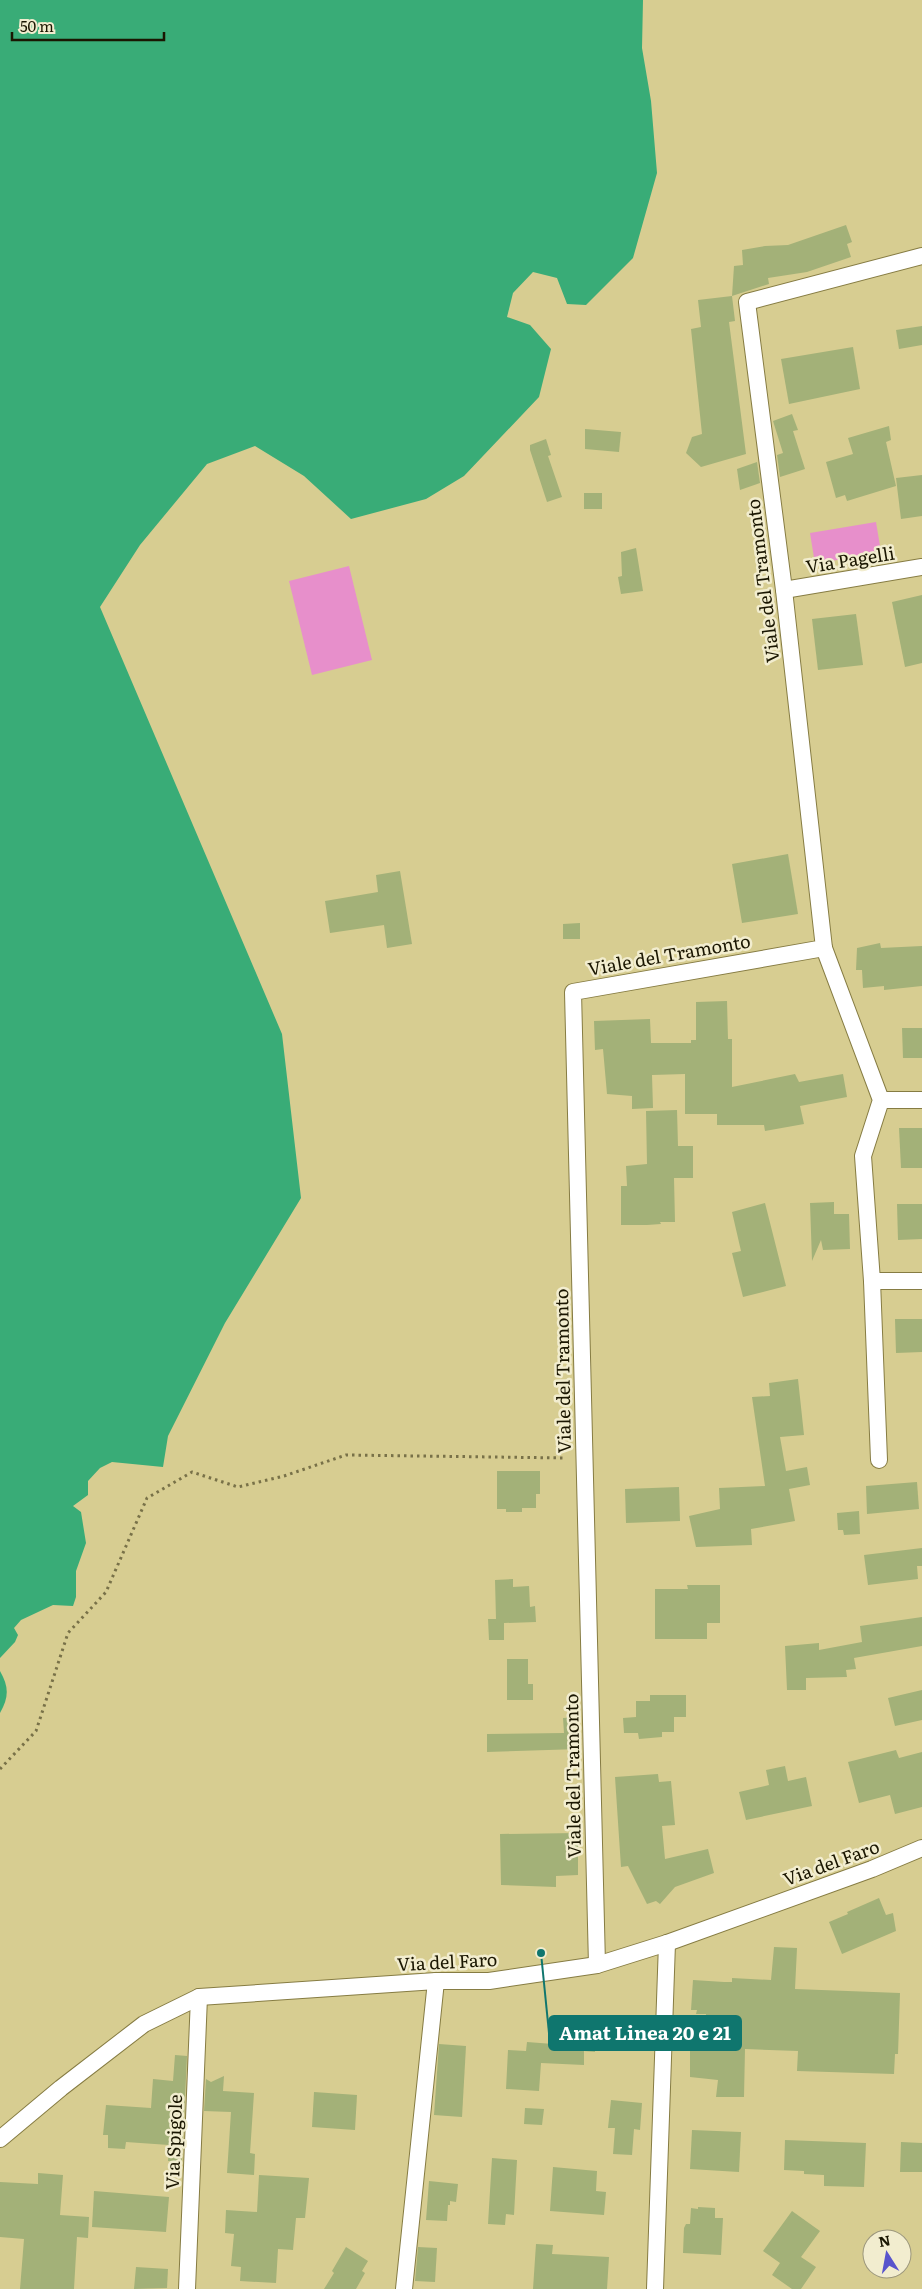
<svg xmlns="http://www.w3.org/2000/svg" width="922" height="2289" font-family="Literata,serif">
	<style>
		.green { fill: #e78fcb }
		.water { fill: #39ac77 }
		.building { fill: #a3b178 }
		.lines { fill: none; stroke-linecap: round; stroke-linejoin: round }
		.minor-casing { stroke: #867c43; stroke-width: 18 }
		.path { stroke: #787148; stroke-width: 3; stroke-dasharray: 2.5 4; stroke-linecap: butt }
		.minor { stroke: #fff; stroke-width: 16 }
		.labels { text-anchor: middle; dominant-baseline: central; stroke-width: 5; stroke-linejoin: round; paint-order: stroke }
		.street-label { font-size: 18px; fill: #1a1601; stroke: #f2edcf }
		.leader { fill: none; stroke: #0f766e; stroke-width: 2 }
		.callout-dot { fill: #0f766e; stroke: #f2edcf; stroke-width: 2 }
		.callout { fill: #0f766e; stroke: #0f766e; stroke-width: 2 }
		.callout-label { font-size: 19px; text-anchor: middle; font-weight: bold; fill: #fff }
	</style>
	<rect width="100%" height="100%" fill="#d7cd91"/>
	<g class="green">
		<polygon points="876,522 881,552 815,564 810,533"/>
		<polygon points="349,566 372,660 312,675 289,581"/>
	</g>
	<g class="water">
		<polygon points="0,0 643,0 642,48 651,101 657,173 633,258 586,305 567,304 557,278 533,272 513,293 507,317 530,325 551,349 539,397 464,476 426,499 351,519 304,476 255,446 207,464 140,545 100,607 282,1034 301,1198 225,1323 168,1436 163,1467 112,1462 100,1468 88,1481 88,1495 73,1506 81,1512 86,1543 76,1571 76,1597 73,1606 53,1605 21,1620 14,1628 18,1635 15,1642 0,1658"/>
		<path d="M0,1671C9,1687 9,1697 0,1713Z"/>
	</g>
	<g class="building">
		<polygon points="846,225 852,242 847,244 851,257 807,272 768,278 769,284 732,296 734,266 743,265 742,250 765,246 788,245"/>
		<polygon points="732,296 735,321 729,322 746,454 701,467 686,453 692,437 702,434 691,329 701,327 698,300"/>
		<polygon points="922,326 922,345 899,349 896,330"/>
		<polygon points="853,347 860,389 789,404 781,359"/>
		<polygon points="792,414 798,430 793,431 805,469 780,477 777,455 783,453 773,421"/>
		<polygon points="889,426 891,440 886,442 896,486 847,501 845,495 836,498 826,462 853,454 848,438"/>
		<polygon points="585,429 621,432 619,452 585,449"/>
		<polygon points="546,439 551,455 548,456 562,497 547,502 530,450 530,445"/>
		<polygon points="757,462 760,483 740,490 737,469"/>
		<polygon points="922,475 922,516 901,519 896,478"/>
		<rect x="584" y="493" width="18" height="16"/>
		<polygon points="636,548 643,591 621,594 618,577 622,576 621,552"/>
		<polygon points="922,595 922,663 905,667 892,602"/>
		<polygon points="856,614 863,665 818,670 812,619"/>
		<polygon points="788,854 798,914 742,923 732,864"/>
		<polygon points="400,871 412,944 387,948 384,925 330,933 325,901 378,892 376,875"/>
		<polygon points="580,923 580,939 563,939 563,924"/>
		<polygon points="880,943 881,948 922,946 922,986 884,990 884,986 863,988 862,970 856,970 857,948"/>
		<polygon points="727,1001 728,1039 732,1039 732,1087 795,1074 799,1082 843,1074 847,1097 800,1106 804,1124 765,1131 764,1125 717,1125 717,1114 685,1114 685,1074 652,1075 653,1108 632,1109 632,1096 607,1094 603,1049 595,1050 594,1021 650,1019 651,1043 691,1043 691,1040 696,1040 696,1002"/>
		<polygon points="902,1028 922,1028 922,1058 903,1058"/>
		<polygon points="677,1110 678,1146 693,1146 693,1178 674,1178 675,1222 660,1222 661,1224 647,1225 621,1225 621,1186 627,1186 626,1166 647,1164 646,1111"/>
		<polygon points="899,1128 922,1128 922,1168 901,1168"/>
		<polygon points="834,1202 834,1214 849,1214 850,1249 823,1250 821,1240 812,1261 810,1203"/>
		<polygon points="765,1203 786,1286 743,1297 732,1253 741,1251 732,1212"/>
		<polygon points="897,1204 922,1204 922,1239 898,1240"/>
		<polygon points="895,1319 922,1319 922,1352 896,1353"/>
		<polygon points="798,1379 804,1435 780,1437 786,1471 807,1467 810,1485 789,1489 795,1521 751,1529 752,1545 696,1547 689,1516 720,1509 719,1488 765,1486 752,1397 770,1396 769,1383"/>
		<polygon points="497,1471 540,1471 540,1494 536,1494 536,1508 522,1508 522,1512 506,1512 506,1509 497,1509"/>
		<polygon points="917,1482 919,1509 867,1514 866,1486"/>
		<polygon points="679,1487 680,1521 626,1523 625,1489"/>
		<polygon points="859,1511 860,1534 844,1535 843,1530 838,1530 837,1513"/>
		<polygon points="922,1548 922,1566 917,1566 918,1579 868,1585 864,1555"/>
		<polygon points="513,1579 513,1587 529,1586 530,1607 535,1606 536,1622 504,1623 504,1640 489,1640 488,1619 496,1619 495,1580"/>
		<polygon points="687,1585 720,1585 720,1623 707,1623 707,1639 655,1639 655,1589 688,1589"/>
		<polygon points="922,1617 922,1646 854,1658 856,1669 846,1670 847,1677 806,1678 806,1690 787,1690 785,1646 819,1643 819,1650 862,1642 860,1626"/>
		<polygon points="507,1659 528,1659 528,1684 533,1684 533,1700 507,1700"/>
		<polygon points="922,1690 922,1720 895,1726 888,1698"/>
		<polygon points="650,1695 686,1695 686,1717 674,1717 674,1732 662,1732 662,1737 639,1739 638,1733 624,1733 623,1718 636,1717 636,1701 650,1701"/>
		<polygon points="579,1717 580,1749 487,1752 487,1734 564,1733 563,1718"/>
		<polygon points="896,1750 899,1758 922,1752 922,1807 895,1814 890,1795 859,1803 848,1762"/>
		<polygon points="785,1766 788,1781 806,1777 812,1806 746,1820 739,1792 769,1785 766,1770"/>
		<polygon points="658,1774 659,1782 671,1781 675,1825 662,1826 665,1859 708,1849 714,1873 675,1887 660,1904 656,1901 647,1904 628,1866 621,1867 615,1777"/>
		<polygon points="578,1833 578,1875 556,1876 556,1887 501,1885 500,1834"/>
		<polygon points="879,1898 886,1915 893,1913 896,1931 842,1954 829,1922 848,1914 847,1912"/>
		<polygon points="774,1947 797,1948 795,1989 900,1993 898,2054 895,2054 894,2074 797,2071 798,2051 745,2049 744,2097 716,2097 718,2080 690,2077 690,2047 703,2048 706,2014 696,2014 697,2010 691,2010 693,1980 724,1982 732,1982 732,1978 771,1980"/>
		<polygon points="554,2015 596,2017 595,2052 584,2051 584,2065 541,2063 539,2091 506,2089 508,2050 526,2051 527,2042 553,2044"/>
		<polygon points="439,2044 466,2046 462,2117 434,2115"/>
		<polygon points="175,2055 187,2056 182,2162 168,2161 169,2145 126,2142 125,2149 108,2148 108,2135 103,2135 106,2105 151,2108 153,2079 173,2081"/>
		<polygon points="224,2076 223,2091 254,2093 250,2153 255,2154 254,2175 227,2173 231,2112 204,2111 206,2079 211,2082"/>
		<polygon points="314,2092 357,2095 355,2130 312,2127"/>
		<polygon points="611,2100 642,2103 640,2130 634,2129 632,2155 613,2154 615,2128 608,2128"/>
		<polygon points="525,2108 544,2109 542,2125 524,2124"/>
		<polygon points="692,2130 741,2132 739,2172 690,2169"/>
		<polygon points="785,2140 866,2143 864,2187 824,2186 824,2175 804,2174 804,2171 784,2170"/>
		<polygon points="901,2142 922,2143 922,2172 900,2172"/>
		<polygon points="492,2158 517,2160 514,2215 506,2214 505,2225 488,2224"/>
		<polygon points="553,2167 597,2171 596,2191 606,2192 604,2215 550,2211"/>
		<polygon points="38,2173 63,2175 60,2215 89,2217 88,2238 77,2237 74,2289 20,2289 24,2239 0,2237 0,2182 38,2184"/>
		<polygon points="259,2175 309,2178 305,2218 296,2218 293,2250 278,2249 276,2283 240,2281 241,2267 231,2266 234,2234 225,2233 226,2210 257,2212"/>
		<polygon points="429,2181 458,2184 456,2202 450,2201 450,2205 448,2205 447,2221 426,2220"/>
		<polygon points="94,2191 169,2197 166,2232 92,2227"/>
		<polygon points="698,2207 715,2208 715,2218 723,2218 721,2255 683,2253 684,2228 686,2224 690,2224 691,2208 698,2209"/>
		<polygon points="792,2211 820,2231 801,2257 816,2267 801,2289 792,2289 772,2275 780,2263 763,2251"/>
		<polygon points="536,2244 553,2245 552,2254 609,2257 607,2289 533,2289"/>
		<polygon points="346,2247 368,2261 362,2271 365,2273 356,2289 324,2289 334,2273 332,2271"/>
		<polygon points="418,2247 437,2248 435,2282 415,2281"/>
		<polygon points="136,2267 168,2269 167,2288 134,2289"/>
	</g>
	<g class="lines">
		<g class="minor-casing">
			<g id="minor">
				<polyline points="784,590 922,567"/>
				<polyline points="824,948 881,1100 863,1156 872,1281 879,1460"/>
				<polyline points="881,1100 922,1100"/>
				<polyline points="872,1281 922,1281"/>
				<polyline points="597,1965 573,992 824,948 784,590 747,302 922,256"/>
				<polyline points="0,2139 61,2088 144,2024 199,1997 436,1981 489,1981 597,1965 667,1943 872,1869 922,1848"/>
				<polyline points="187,2289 199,1997"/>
				<polyline points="404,2289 436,1981"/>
				<polyline points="655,2289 667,1943"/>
			</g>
		</g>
		<polyline class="path" points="0,1769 36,1731 68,1633 106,1592 147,1498 192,1472 238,1487 284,1476 346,1455 566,1458"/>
		<use href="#minor" class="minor"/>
	</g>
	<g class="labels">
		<g class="street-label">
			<text transform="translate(850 559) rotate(-9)">Via Pagelli</text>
			<text transform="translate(762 581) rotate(-97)">Viale del Tramonto</text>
			<text transform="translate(669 954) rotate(-10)">Viale del Tramonto</text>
			<text transform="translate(562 1371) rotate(-91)">Viale del Tramonto</text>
			<text transform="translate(572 1776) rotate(-91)">Viale del Tramonto</text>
			<text transform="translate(831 1862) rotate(-20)">Via del Faro</text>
			<text transform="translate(447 1961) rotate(-3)">Via del Faro</text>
			<text transform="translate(173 2142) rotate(-88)">Via Spigole</text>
		</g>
	</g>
	<path class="leader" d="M541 1953L549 2033"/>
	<circle class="callout-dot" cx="541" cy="1953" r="5"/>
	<rect class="callout" x="549" y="2016" width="192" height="34" rx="5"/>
	<g class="callout-label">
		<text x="645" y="2040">Amat Linea 20 e 21</text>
	</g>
	<g transform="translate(887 2254) rotate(349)"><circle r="24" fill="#f2edcf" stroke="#9c977d"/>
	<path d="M0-4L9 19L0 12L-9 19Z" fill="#5854cc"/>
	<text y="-8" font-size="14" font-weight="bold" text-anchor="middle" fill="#1a1601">N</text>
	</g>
	<path d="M12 32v8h152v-8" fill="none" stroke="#1a1601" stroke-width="2.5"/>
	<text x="20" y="32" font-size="15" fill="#1a1601" stroke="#f2edcf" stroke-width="4" paint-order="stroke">50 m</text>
</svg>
